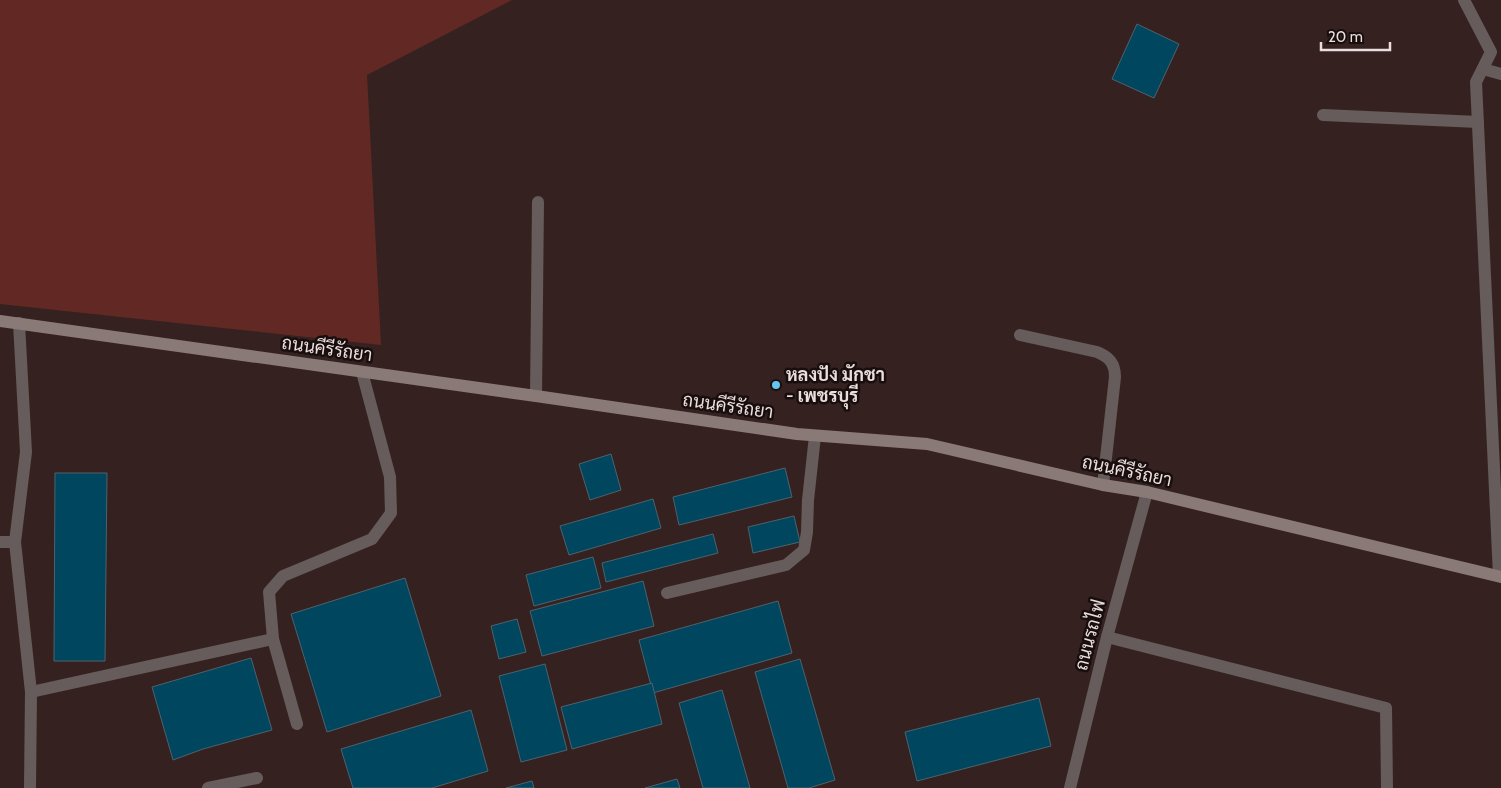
<svg xmlns="http://www.w3.org/2000/svg" width="1501" height="788" font-family="Cabin,Sarabun,sans-serif">
	<style>
		.green { fill: #622924 }
		.building { fill: #00465e; stroke: #4e626c }
		.lines { fill: none; stroke-linecap: round; stroke-linejoin: round }
		.lane { stroke: #665c5b; stroke-width: 12 }
		.street { stroke: #665c5b; stroke-width: 12 }
		.secondary { stroke: #897a77; stroke-width: 12 }
		.poi-dot { fill: #65c4ef; stroke: #170e0d; stroke-width: 2 }
		.labels { text-anchor: middle; dominant-baseline: central; stroke-width: 5; stroke-linejoin: round; paint-order: stroke }
		.street-label { font-size: 18px; fill: #ecdedd; stroke: #170e0d }
		.poi-label { font-size: 18px; font-weight: bold; fill: #ecdedd; stroke: #170e0d; text-anchor: start }
	</style>
	<rect width="100%" height="100%" fill="#352220"/>
	<polygon class="green" points="0,0 512,0 367,75 381,345 0,304"/>
	<g class="building">
		<polygon points="1137,24 1179,44 1154,98 1112,79"/>
		<polygon points="611,454 621,490 590,500 579,464"/>
		<polygon points="785,468 792,497 679,525 673,497"/>
		<polygon points="55,473 107,473 105,661 54,661"/>
		<polygon points="653,499 661,528 569,555 560,526"/>
		<polygon points="794,516 800,542 753,553 748,527"/>
		<polygon points="713,534 718,553 606,582 602,563"/>
		<polygon points="593,557 601,588 534,606 526,575"/>
		<polygon points="405,578 441,696 327,732 291,614"/>
		<polygon points="643,581 654,626 542,656 530,611"/>
		<polygon points="778,601 792,653 653,693 639,640"/>
		<polygon points="517,619 526,652 499,659 491,626"/>
		<polygon points="251,658 272,730 203,749 173,760 152,687"/>
		<polygon points="800,659 835,780 809,788 788,788 755,672"/>
		<polygon points="545,664 567,750 521,762 499,676"/>
		<polygon points="652,683 662,724 572,749 561,707"/>
		<polygon points="722,690 750,788 703,788 679,703"/>
		<polygon points="1039,698 1051,746 917,781 905,732"/>
		<polygon points="471,710 488,771 432,788 353,788 341,749"/>
		<polygon points="677,779 680,788 645,788"/>
		<polygon points="532,781 534,788 506,788"/>
	</g>
	<g class="lines">
		<polyline class="lane" points="667,593 786,565 804,550 807,532 808,500 815,436"/>
		<g class="street">
			<polyline points="1464,0 1491,52 1476,82 1499,576"/>
			<polyline points="1483,69 1501,74"/>
			<polyline points="1323,115 1478,122"/>
			<polyline points="19,323 26,452 15,542 31,692 30,788"/>
			<path d="M1020,335L1097,352C1109,357 1115,363 1115,377L1103,485"/>
			<polyline points="536,396 538,202"/>
			<polyline points="0,542 15,542"/>
			<polyline points="1107,637 1386,708 1387,788"/>
			<polyline points="31,692 273,639"/>
			<polyline points="297,724 273,639 269,592 283,576 372,539 391,513 390,477 362,372"/>
			<polyline points="208,788 257,778"/>
			<polyline points="1070,788 1107,637 1147,492"/>
		</g>
		<polyline class="secondary" points="0,321 536,396 797,434 927,444 1103,485 1147,492 1501,577"/>
	</g>
	<circle class="poi-dot" cx="776" cy="385" r="5"/>
	<g class="labels">
		<g class="street-label">
			<text transform="translate(327 349) rotate(8)">ถนนคีรีรัถยา</text>
			<text transform="translate(728 406) rotate(8)">ถนนคีรีรัถยา</text>
			<text transform="translate(1127 471) rotate(12)">ถนนคีรีรัถยา</text>
			<text transform="translate(1090 635) rotate(-75)">ถนนรถไฟ</text>
		</g>
		<g class="poi-label">
			<text x="786" y="375">หลงปัง มักชา<tspan x="786" dy="21">- เพชรบุรี</tspan></text>
		</g>
	</g>
	<path d="M1321 42v8h69v-8" fill="none" stroke="#ecdedd" stroke-width="2.5"/>
	<text x="1328" y="42" font-size="15" fill="#ecdedd" stroke="#170e0d" stroke-width="4" paint-order="stroke">20 m</text>
</svg>
